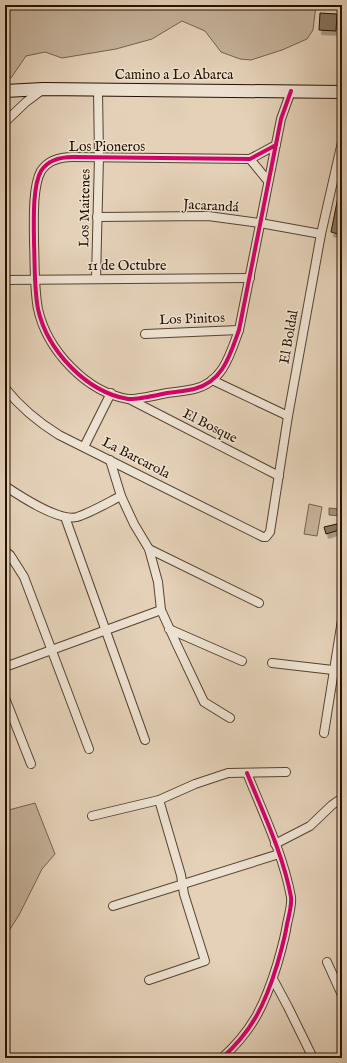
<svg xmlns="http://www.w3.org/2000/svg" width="347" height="1063" font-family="'IM FELL English',serif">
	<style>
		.green { fill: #c4b199; stroke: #75624c }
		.water { fill: #a39079; stroke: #715e49 }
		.building { fill: #897560; stroke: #261200; filter: url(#shadow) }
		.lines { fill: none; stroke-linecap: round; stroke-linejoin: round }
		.street-casing { stroke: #56422e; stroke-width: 10 }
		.secondary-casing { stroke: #261200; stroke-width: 14 }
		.street { stroke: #ede1d1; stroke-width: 8 }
		.secondary { stroke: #ede1d1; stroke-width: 12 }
		.cycleway-casing { stroke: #ede1d1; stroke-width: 6 }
		.cycleway { stroke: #d6006c; stroke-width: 4 }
		.labels { text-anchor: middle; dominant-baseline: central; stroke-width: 3; stroke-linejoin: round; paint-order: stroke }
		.street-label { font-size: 14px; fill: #261200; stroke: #ede1d1 }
	</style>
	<defs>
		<filter id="shadow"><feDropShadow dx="2.5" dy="4.5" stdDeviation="0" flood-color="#0004"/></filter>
	</defs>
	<rect width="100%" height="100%" fill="#e4d1b8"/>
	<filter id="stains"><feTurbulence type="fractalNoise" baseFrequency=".005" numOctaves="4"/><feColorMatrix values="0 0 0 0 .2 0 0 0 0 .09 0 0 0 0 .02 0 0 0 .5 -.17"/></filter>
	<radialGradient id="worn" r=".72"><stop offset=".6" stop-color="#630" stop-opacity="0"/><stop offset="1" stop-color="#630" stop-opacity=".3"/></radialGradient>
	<g class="green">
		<polygon points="5,5 316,5 313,30 307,39 282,50 251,60 240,59 221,52 205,31 182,21 152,39 116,49 62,58 45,52 26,56 11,78 5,80"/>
		<polygon points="309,504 322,507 317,536 304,534"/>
		<polygon points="35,803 55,854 42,869 19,915 5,937 5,811"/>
	</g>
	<polygon class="water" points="329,508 341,509 340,516 329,515"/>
	<g class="building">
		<polygon points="320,13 337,14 336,31 319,30"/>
		<polygon points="339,192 342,193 342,235 331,232"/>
		<polygon points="337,524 339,530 326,534 324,527"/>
	</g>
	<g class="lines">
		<g class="street-casing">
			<g id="street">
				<polyline points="5,122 26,102 42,90"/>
				<path d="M276,145L250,159L73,157C61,157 48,160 41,171C32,187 34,224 34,243C35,265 34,288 38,309C47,350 86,392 128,399C136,400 157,395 167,393C176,392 185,391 194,389C223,382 230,355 239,330L281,119L291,91"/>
				<polyline points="250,159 268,181"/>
				<polyline points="97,217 208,216 260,223 321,234"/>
				<polyline points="96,279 99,157 98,90"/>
				<polyline points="5,280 250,278"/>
				<polyline points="145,334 239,330"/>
				<polyline points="212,380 288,416"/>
				<path d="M5,388C20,407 38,422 59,435L263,537H266L270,532L288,416L321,234L342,142"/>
				<polyline points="129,399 279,476"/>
				<polyline points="84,447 111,393"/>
				<polyline points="110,460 121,496 134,524 149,549 158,582 161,610 177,645 204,702 230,718"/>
				<path d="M5,486C20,496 59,522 77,517C90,513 109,502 121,496"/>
				<polyline points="65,517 145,740"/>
				<polyline points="149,549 259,603"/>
				<polyline points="5,551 10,555 24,577 89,749"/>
				<polyline points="169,629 242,661"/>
				<polyline points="272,663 333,670 342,672"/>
				<polyline points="5,667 161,610"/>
				<polyline points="5,698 31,764"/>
				<polyline points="324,733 342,620"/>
				<polyline points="92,816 159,800 195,784 228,773 286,772"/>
				<polyline points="275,844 310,826 332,805 342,798"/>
				<polyline points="113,906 279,854"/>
				<polyline points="327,962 342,995"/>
				<polyline points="273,979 288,1007 313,1058"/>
				<polyline points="149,980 205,961 184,894 181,875 159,800"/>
				<path d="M222,1058C253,1030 265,1004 277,965C281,951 285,938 287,924C289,915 292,905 291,897C283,854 263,813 247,773"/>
			</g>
		</g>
		<g class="secondary-casing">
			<polyline id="secondary" points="5,91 43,89 342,92"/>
		</g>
		<use href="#street" class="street"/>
		<use href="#secondary" class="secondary"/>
		<g class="cycleway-casing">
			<g id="cycleway">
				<path d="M276,145L250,159L73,157C61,157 48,160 41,171C32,187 34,224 34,243C35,265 34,288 38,309C47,350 86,392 128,399C136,400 157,395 167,393C176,392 185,391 194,389C223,382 230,355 239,330L281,119L291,91"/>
				<path d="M222,1058C253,1030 265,1004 277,965C281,951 285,938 287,924C289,915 292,905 291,897C283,854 263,813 247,773"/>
			</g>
		</g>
		<use href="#cycleway" class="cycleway"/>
	</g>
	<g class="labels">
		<g class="street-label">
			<text x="174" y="75">Camino a Lo Abarca</text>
			<text x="107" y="147">Los Pioneros</text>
			<text transform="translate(211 206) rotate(3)">Jacarandá</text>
			<text transform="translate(85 208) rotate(-89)">Los Maitenes</text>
			<text x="127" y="266">11 de Octubre</text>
			<text transform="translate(192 319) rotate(-2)">Los Pinitos</text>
			<text transform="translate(289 337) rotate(-80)">El Boldal</text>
			<text transform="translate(210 426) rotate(27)">El Bosque</text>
			<text transform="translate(136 458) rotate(27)">La Barcarola</text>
		</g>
	</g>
	<rect width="347" height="1063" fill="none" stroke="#e4d1b8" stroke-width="20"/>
	<rect x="6" y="6" width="335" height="1051" fill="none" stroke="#261200" stroke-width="2"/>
	<rect x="10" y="10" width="327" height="1043" fill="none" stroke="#261200"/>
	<rect width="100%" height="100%" filter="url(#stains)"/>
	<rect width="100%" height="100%" fill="url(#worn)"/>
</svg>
